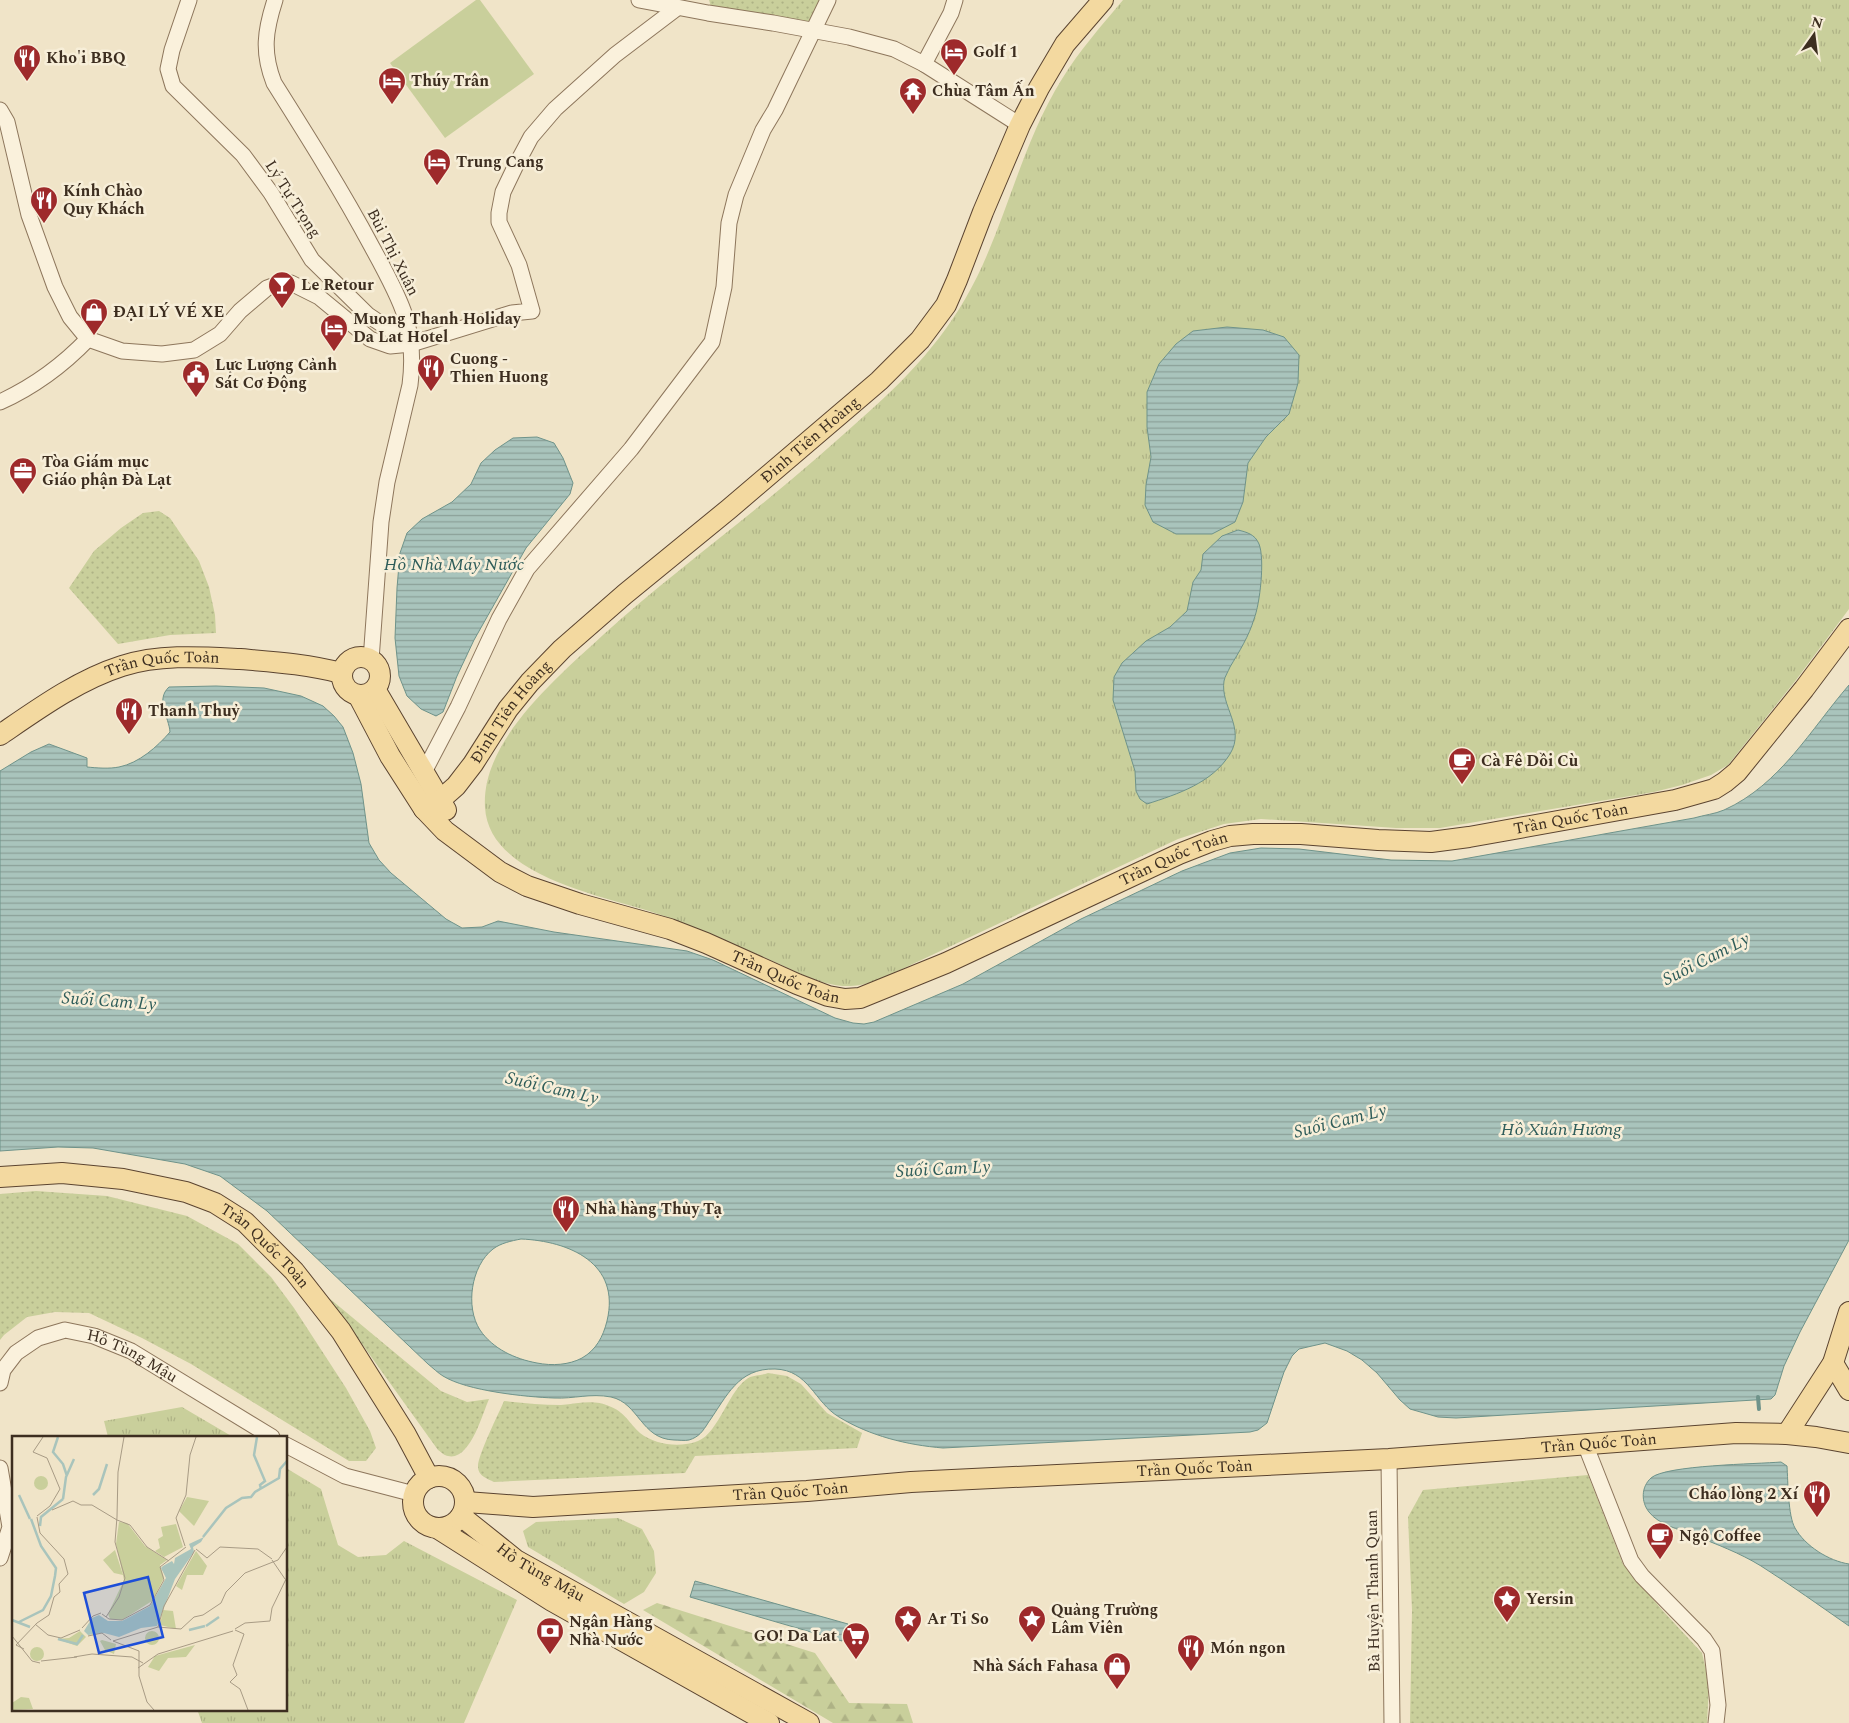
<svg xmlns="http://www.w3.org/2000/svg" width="1849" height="1723" font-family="Spectral,serif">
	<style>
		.grass { fill: url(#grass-tufts) }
		.forest { fill: url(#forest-firs) }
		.park { fill: url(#park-dots) }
		.pitch { fill: #c9cf9b }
		.water { fill: url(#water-rules); stroke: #6f938a; fill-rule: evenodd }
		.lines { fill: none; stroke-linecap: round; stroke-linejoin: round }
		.stream { stroke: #6f938a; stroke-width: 4 }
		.minor-casing { stroke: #8d765c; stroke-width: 17 }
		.major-casing { stroke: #5b4430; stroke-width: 22 }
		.minor { stroke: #faf1dc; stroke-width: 15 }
		.major { stroke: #f3d9a0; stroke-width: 20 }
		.labels { text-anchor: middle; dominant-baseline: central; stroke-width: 5; stroke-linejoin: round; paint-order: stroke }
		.poi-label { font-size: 16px; font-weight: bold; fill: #3d2e20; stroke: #f7eed8; text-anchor: start }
		.street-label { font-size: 16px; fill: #3d2e20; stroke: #f7eed8 }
		.water-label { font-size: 18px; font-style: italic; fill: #2f5d5a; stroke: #f7eed8 }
		.inset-river { fill: none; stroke: #a9c4bc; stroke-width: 2.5 }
		.inset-road { fill: none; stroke: #a89b85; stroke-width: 1 }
		.view { fill: #1d4ed8; fill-opacity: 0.15; stroke: #1d4ed8; stroke-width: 2.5 }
		.inset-edge { fill: none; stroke: #3d2e20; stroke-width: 2.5 }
	</style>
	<defs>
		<pattern id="grass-tufts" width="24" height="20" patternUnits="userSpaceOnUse" patternTransform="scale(1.25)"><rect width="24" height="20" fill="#c9cf9b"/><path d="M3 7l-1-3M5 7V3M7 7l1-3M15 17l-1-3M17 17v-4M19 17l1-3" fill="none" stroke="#aeb285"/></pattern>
		<pattern id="forest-firs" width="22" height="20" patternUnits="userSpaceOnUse" patternTransform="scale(1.25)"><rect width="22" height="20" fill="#c9cf9b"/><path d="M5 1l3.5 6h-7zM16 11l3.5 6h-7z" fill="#aeb285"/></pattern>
		<pattern id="park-dots" width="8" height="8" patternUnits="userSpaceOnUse" patternTransform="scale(1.25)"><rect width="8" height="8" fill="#c9cf9b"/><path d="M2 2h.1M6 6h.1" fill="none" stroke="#aeb285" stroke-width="1.8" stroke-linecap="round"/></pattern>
		<pattern id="water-rules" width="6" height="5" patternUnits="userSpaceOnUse" patternTransform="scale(1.25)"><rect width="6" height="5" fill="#a9c4bc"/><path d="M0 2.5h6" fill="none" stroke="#8ba098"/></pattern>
	</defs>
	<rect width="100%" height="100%" fill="#f0e4c8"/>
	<g class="grass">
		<path d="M1123,0H1849V609L1796,680L1728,765L1711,775L1682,785L1654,792L1440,828H1396L1261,819L1224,824L1178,839L900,970C884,977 868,986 850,986C825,987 799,973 777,963C735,945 693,925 649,911C597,895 488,874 485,807C481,740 559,676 603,635C653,590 705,550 757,508C797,476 835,442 873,408C923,363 961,317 987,255C1012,197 1028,133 1062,79C1079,51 1102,25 1123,0Z"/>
		<polygon points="182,1407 233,1437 108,1437 104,1421"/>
		<polygon points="286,1468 321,1489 338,1545 358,1557 386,1555 404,1541 517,1600 464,1723 202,1723 197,1709 286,1709"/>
		<polygon points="618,1518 642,1529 654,1551 656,1573 644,1592 624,1604 528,1547 523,1531 536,1522"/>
	</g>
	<polygon class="forest" points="657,1603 815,1653 849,1703 907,1704 913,1723 833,1723 643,1610"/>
	<g class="park">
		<polygon points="709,0 825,0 811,23 712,10"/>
		<polygon points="159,511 170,518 199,561 209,587 215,615 216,633 170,635 118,644 69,588 94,551 121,528 143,513"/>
		<polygon points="36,1191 107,1196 187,1216 238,1244 271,1277 294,1308 346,1388 370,1431 376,1448 366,1461 349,1461 191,1364 142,1338 89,1313 55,1312 27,1317 4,1335 0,1340 0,1194"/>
		<path d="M329,1298L441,1391L467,1402L489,1399C482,1415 470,1461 448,1456C445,1456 441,1452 438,1450Z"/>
		<path d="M768,1373L787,1376L801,1384L827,1413L862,1433L857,1448L695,1456L685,1473L494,1482C488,1479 478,1476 478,1467C477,1457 499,1413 504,1401C523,1403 542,1405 561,1405C578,1404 593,1399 609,1406C625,1412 629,1423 640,1433C655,1445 680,1448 698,1441C719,1433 729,1388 750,1377C755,1375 763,1375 768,1373Z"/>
		<polygon points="1588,1475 1623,1564 1663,1611 1702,1653 1709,1683 1707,1723 1410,1723 1412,1610 1408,1517 1423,1490"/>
	</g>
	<polygon class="pitch" points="476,0 480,0 534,74 445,138 390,63"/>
	<g class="water">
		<polygon points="1227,327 1263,330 1284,337 1299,355 1298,383 1289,414 1266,437 1248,463 1243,502 1235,522 1212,534 1176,534 1153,522 1145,505 1146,485 1151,457 1147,427 1147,392 1159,364 1176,344 1193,331"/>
		<polygon points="537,437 554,443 563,458 573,483 570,494 526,548 474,640 457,676 443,712 436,716 421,709 407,696 399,676 395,638 397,588 400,553 407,533 422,519 452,502 471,484 481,463 495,450 513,438"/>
		<path d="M1238,530C1246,532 1255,534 1259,544C1265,559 1260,604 1254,619C1249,636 1239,652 1230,667C1228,672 1225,676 1224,681C1220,706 1246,728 1230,754C1212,783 1178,794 1147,804L1140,799L1136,791L1135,771L1113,700L1114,677L1122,663L1146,641L1170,627L1187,611L1193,582L1201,570L1203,554L1222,536Z"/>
		<path d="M1849,685V1240L1800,1332L1784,1366L1775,1395L1771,1399L1456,1418L1438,1417L1410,1409L1400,1400L1377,1373L1362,1360L1347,1351L1325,1343L1299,1349L1292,1356L1284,1372L1267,1423L1258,1430L1250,1432L943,1448C907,1445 870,1436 839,1417C814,1402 809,1370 775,1369C738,1368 727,1396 708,1423C703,1431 699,1437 689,1440C685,1441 679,1440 674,1440C641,1439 639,1403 611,1397C590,1393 574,1399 554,1398C526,1397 467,1391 443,1376C438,1373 433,1368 428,1364L267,1211L220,1176L185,1164L93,1148L58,1147L0,1151V771L31,752L49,744L87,758V767C97,768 109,769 119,767C139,763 157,747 170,732C169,717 155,700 169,687L216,686L264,688L301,696L323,706L334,716L343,727L353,753L361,784L369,843L379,860L391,873L446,919L462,928L482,927L498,921L554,932L687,951L713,960L835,1018L853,1023L864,1024L874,1022L963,984L1081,919L1182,871L1230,853L1261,848L1299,849L1391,860L1452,861L1694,818C1704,815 1715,814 1724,810C1780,785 1811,729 1849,685ZM521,1239C569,1241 621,1263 607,1321C603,1337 596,1350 582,1358C569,1365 552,1366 537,1363C515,1359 493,1349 480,1330C465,1307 471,1266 493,1249C501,1243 511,1241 521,1239Z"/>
		<path d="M1781,1462L1787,1466C1788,1482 1788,1516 1795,1528C1805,1546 1829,1561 1849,1564V1626C1820,1606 1791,1585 1761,1566C1740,1553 1716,1544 1693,1535C1679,1529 1659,1525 1649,1512C1641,1502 1641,1487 1651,1478C1665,1465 1758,1464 1781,1462Z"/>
		<polygon points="695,1581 848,1624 842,1641 690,1597"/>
	</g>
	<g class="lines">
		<polyline class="stream" points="1758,1397 1759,1409"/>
		<g class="minor-casing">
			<g id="minor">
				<polyline points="189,0 172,50 168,69 173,86 243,155 271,193 312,260 368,315 411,344"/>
				<path d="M275,0C265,31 262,52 274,83C308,137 342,191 372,247C383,267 399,296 405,316C412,338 413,362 410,385L387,482L381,522L371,660"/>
				<polyline points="639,0 708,13 773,23 849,37 894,49 924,64 1020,125"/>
				<polyline points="924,64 951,13 955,0"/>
				<polyline points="0,110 7,122 29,215 55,287 70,317 88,339 122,351 162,354 194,350 220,334 240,311 267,288 278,284 291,283 319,297 370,339 390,346 411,344 512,313 532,311 519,265 499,222 499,213 503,192 515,167 531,137 555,109 615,55 677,8"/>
				<path d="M0,402C33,387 63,365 88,339"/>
				<polyline points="424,772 458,707 499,619 527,569 631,449 712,342 724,287 729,223 736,195 763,130 775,110 828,0"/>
				<path id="s1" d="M0,1383L3,1370L16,1353L38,1338L65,1330L94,1336L131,1351L272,1437"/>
				<polyline points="1585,1444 1631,1561 1642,1576 1704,1639 1712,1651 1718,1705 1716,1723"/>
				<polyline points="286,1445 345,1476 414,1494"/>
				<polyline points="1389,1459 1392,1723"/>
				<polyline points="0,1468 10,1527 0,1558"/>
			</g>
		</g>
		<g class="major-casing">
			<g id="major">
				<circle cx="361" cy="676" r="19"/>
				<polyline points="375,689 446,810"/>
				<path id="s2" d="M358,695L390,756L424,809L445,831L500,872L527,886L580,904L670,929L706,943L797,984L828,996L845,999L860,998L946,963L1179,854L1212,841L1230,836L1253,834H1301L1378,840L1431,842L1469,837L1675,800L1714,789L1725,782L1737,772L1804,689L1849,629"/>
				<path id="s3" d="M0,735C38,709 78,680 122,666C160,654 201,657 240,659C275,662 307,664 341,673"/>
				<path id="s4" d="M424,809L439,801L456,786L473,764L508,709L530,682L562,649L625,594L729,509L879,381L920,340L946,305L957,280L983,212L1020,125L1039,88L1065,44L1103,0"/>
				<path id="s5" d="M0,1177L62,1173L123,1179L186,1192L215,1203L245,1222L294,1271L341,1331L405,1433L429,1478"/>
				<polyline points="1833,1363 1849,1390"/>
				<polyline points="1787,1434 1816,1437 1849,1443"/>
				<circle cx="439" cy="1502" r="26"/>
				<path id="s6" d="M466,1502L533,1507L807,1491L911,1482L1389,1459L1736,1433L1787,1434L1833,1363L1849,1312"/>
				<path id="s7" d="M461,1516L516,1560L809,1723"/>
				<polyline points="437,1528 552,1601 769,1723"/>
			</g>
		</g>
		<use href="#minor" class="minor"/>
		<use href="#major" class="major"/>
	</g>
	<defs>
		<g id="hotel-pin" transform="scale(1.4375)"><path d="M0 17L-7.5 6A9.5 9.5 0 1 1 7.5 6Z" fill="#9e2a2b" stroke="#f7eed8"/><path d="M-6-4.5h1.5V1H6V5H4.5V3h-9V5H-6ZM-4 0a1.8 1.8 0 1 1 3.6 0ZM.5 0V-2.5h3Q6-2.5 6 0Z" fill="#fff"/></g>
		<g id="restaurant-pin" transform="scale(1.4375)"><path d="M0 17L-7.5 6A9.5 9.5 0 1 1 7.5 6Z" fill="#9e2a2b" stroke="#f7eed8"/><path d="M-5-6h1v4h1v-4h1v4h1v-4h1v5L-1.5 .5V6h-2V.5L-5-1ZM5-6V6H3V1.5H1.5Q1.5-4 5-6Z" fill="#fff"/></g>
		<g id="temple-pin" transform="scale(1.4375)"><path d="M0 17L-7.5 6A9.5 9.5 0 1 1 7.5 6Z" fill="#9e2a2b" stroke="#f7eed8"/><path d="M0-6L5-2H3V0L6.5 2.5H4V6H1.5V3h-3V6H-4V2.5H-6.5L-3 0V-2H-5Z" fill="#fff"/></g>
		<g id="bar-pin" transform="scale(1.4375)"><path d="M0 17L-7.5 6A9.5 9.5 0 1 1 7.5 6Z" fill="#9e2a2b" stroke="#f7eed8"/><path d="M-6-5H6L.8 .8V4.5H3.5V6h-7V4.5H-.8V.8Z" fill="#fff"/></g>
		<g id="shop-pin" transform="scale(1.4375)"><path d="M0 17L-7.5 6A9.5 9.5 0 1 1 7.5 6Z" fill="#9e2a2b" stroke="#f7eed8"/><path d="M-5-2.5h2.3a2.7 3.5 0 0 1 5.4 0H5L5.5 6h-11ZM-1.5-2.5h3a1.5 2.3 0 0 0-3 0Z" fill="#fff"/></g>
		<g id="civic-pin" transform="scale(1.4375)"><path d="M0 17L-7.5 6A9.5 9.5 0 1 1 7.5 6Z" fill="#9e2a2b" stroke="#f7eed8"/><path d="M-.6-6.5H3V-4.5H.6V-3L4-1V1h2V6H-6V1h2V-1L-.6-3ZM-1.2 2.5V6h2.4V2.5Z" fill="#fff"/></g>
		<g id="office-pin" transform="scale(1.4375)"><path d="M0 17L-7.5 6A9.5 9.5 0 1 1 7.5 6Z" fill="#9e2a2b" stroke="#f7eed8"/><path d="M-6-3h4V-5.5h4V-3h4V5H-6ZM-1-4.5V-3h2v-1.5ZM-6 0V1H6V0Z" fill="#fff"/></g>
		<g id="cafe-pin" transform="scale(1.4375)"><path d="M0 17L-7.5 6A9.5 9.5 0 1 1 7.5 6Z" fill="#9e2a2b" stroke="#f7eed8"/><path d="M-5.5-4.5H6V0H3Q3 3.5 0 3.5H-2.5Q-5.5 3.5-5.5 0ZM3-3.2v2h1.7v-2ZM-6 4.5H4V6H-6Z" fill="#fff"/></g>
		<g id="sight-pin" transform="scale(1.4375)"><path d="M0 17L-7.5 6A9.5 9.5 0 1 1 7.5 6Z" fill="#9e2a2b" stroke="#f7eed8"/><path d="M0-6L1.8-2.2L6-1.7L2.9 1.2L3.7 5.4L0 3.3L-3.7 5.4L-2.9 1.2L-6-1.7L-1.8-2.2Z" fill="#fff"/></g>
		<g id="bank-pin" transform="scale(1.4375)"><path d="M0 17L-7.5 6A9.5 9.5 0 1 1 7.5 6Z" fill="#9e2a2b" stroke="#f7eed8"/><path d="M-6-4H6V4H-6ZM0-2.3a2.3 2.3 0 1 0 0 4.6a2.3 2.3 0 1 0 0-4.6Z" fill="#fff"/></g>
		<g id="supermarket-pin" transform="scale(1.4375)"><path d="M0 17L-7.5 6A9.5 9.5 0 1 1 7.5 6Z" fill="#9e2a2b" stroke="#f7eed8"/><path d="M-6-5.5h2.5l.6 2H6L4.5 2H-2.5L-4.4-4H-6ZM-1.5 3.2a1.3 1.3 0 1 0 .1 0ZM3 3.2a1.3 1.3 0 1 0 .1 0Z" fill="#fff"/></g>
	</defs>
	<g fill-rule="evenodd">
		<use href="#hotel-pin" x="954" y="52"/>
		<use href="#restaurant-pin" x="27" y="58"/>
		<use href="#hotel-pin" x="392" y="81"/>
		<use href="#temple-pin" x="913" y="91"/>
		<use href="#hotel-pin" x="437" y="162"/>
		<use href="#restaurant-pin" x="44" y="200"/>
		<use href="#bar-pin" x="282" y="285"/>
		<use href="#shop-pin" x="94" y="312"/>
		<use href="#hotel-pin" x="334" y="328"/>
		<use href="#restaurant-pin" x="431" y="368"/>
		<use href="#civic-pin" x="196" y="374"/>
		<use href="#office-pin" x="23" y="471"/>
		<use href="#restaurant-pin" x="129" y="711"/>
		<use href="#cafe-pin" x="1462" y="761"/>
		<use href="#restaurant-pin" x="566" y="1209"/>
		<use href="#restaurant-pin" x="1817" y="1494"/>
		<use href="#cafe-pin" x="1660" y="1536"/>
		<use href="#sight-pin" x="1507" y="1599"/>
		<use href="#sight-pin" x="908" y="1619"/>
		<use href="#sight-pin" x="1032" y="1619"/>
		<use href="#bank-pin" x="550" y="1631"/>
		<use href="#supermarket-pin" x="856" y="1636"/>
		<use href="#restaurant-pin" x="1191" y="1648"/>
		<use href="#shop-pin" x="1117" y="1666"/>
	</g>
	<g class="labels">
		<g class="poi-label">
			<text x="973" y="52">Golf 1</text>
			<text x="46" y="58">Kho'i BBQ</text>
			<text x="411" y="81">Thúy Trân</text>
			<text x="932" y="91">Chùa Tâm Ấn</text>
			<text x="456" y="162">Trung Cang</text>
			<text x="63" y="191">Kính Chào<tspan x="63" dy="18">Quy Khách</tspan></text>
			<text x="301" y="285">Le Retour</text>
			<text x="113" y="312">ĐẠI LÝ VÉ XE</text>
			<text x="353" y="319">Muong Thanh Holiday<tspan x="353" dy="18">Da Lat Hotel</tspan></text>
			<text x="450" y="359">Cuong -<tspan x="450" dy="18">Thien Huong</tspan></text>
			<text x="215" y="365">Lực Lượng Cảnh<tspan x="215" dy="18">Sát Cơ Động</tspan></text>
			<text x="42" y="462">Tòa Giám mục<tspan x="42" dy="18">Giáo phận Đà Lạt</tspan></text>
			<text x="148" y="711">Thanh Thuỷ</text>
			<text x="1481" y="761">Cà Fê Dồi Cù</text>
			<text x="585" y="1209">Nhà hàng Thủy Tạ</text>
			<text x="1798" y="1494" text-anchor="end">Cháo lòng 2 Xí</text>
			<text x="1679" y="1536">Ngộ Coffee</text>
			<text x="1526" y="1599">Yersin</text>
			<text x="1051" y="1610">Quảng Trường<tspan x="1051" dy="18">Lâm Viên</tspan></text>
			<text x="927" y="1619">Ar Ti So</text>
			<text x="569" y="1622">Ngân Hàng<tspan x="569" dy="18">Nhà Nước</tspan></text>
			<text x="837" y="1636" text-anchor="end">GO! Da Lat</text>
			<text x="1210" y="1648">Món ngon</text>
			<text x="1098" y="1666" text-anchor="end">Nhà Sách Fahasa</text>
		</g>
		<g class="street-label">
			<text transform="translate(293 199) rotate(57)">Lý Tự Trọng</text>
			<text transform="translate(393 252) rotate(63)">Bùi Thị Xuân</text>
			<text stroke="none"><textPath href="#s4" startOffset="538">Đinh Tiên Hoàng</textPath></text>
			<text stroke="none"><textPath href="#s3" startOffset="181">Trần Quốc Toản</textPath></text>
			<text stroke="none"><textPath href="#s4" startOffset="132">Đinh Tiên Hoàng</textPath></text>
			<text stroke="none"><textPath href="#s2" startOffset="1362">Trần Quốc Toản</textPath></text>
			<text stroke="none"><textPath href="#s2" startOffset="958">Trần Quốc Toản</textPath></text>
			<text stroke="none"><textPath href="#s2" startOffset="536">Trần Quốc Toản</textPath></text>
			<text stroke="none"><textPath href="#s5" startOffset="285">Trần Quốc Toản</textPath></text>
			<text stroke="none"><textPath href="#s1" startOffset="162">Hồ Tùng Mậu</textPath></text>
			<text stroke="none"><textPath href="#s6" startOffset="1135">Trần Quốc Toản</textPath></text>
			<text stroke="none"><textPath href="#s6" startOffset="730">Trần Quốc Toản</textPath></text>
			<text stroke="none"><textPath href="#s6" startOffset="325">Trần Quốc Toản</textPath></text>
			<text stroke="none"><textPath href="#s7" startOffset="98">Hồ Tùng Mậu</textPath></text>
			<text transform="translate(1373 1591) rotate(-91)">Bà Huyện Thanh Quan</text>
		</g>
		<g class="water-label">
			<text x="454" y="564">Hồ Nhà Máy Nước</text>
			<text transform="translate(1706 959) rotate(-27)">Suối Cam Ly</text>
			<text transform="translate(109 1001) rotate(4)">Suối Cam Ly</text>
			<text transform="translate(552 1088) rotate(13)">Suối Cam Ly</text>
			<text transform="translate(1340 1121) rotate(-14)">Suối Cam Ly</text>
			<text x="1561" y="1129">Hồ Xuân Hương</text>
			<text transform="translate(943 1169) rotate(-3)">Suối Cam Ly</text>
		</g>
	</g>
	<g transform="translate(12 1436)">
		<rect width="275" height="275" fill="#f0e4c8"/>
		<path d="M107,86L115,87L133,110L155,124L148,129L152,142L140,165L110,184L98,183L96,178L112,144L104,108ZM90,204L104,208L102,218L93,214L88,205Z" fill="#c9cf9b"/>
		<path d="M103,114L111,139L102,137L91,124ZM9,261L17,262L21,273L0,274V267Z" fill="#c9cf9b"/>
		<path d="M175,61L197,65L182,90L167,75ZM184,115L195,130L191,139H175L170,154L164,150ZM151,174L161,175L164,193L148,189ZM68,195L74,201L65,210L45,203L57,202ZM133 202a7 7 0 1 1 14 0a7 7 0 1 1-14 0ZM183,209L174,221L156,222L147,235L136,231L143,220ZM18 218a7 7 0 1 1 14 0a7 7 0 1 1-14 0Z" fill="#c9cf9b"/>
		<path d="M164,88L171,111L152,121L143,115L148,112L146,103L151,100L149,91Z" fill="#c9cf9b"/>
		<path d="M22 47a7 7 0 1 1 14 0a7 7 0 1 1-14 0Z" fill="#c9cf9b"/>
		<path d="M192,101L189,106L181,111L182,116L163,143L145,190L129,192L107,201L92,197L76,199L72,195L80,182L87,179L96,185H110L138,170L154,142L149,132L151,130L160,125L162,128L163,122L179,113L177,108Z" fill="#a9c4bc"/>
		<path class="inset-river" d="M46,1L41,16L51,28L55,40M245,1L242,19L253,45L248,49L249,53M7,59L18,83M81,59L87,53L95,28M51,63L54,41L62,23M28,90L29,81L51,63M191,101L214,72L230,62L239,61L243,56L267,42L268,33L275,25M0,184L18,191M7,186L31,174L39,160L43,140L44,132L29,110L19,83M194,190L207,181M177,194L193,190M46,203L65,208L71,199"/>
		<path class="inset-road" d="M40,74L61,65L69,69H80L105,84M25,80L38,70L48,53L35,22L21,16L31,1M105,81L106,36L112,1M105,84L118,89L135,111L157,125M173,110L164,82L174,59L178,19L184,1M184,113L195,122L208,111L246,113L260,123M260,124L273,143M90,178L97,183L110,184L138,169L152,144L148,131L174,111M94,181L107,161L113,142L103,106L105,81M23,188L36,199L49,202L68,194M146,191L169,193L182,181L191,179L209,167L214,156L233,137L266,124L275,111M70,192L81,180L89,177M223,193L233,187L258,185L260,172L275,141M223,194L232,198L221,229L225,239L218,246L228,253L236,274M0,200L20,225L28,227M76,200L90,197L99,204M101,205L146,191L152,170L183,114M101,205L127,215V240L135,266L142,274M12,213L4,209L25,187L37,179L42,161L48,156L47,148L56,138L52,123L28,97L25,81M62,221L80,218L120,221L131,227M29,225L65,221M126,232L146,218L221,195"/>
		<path class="view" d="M136,141L151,201L87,217L72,157Z"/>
		<rect width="275" height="275" class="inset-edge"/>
	</g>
	<g transform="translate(1814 35) rotate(14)" stroke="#f7eed8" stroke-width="4" paint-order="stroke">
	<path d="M0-4L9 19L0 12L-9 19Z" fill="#3d2e20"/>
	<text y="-8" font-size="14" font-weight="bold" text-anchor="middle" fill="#3d2e20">N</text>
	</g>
</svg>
